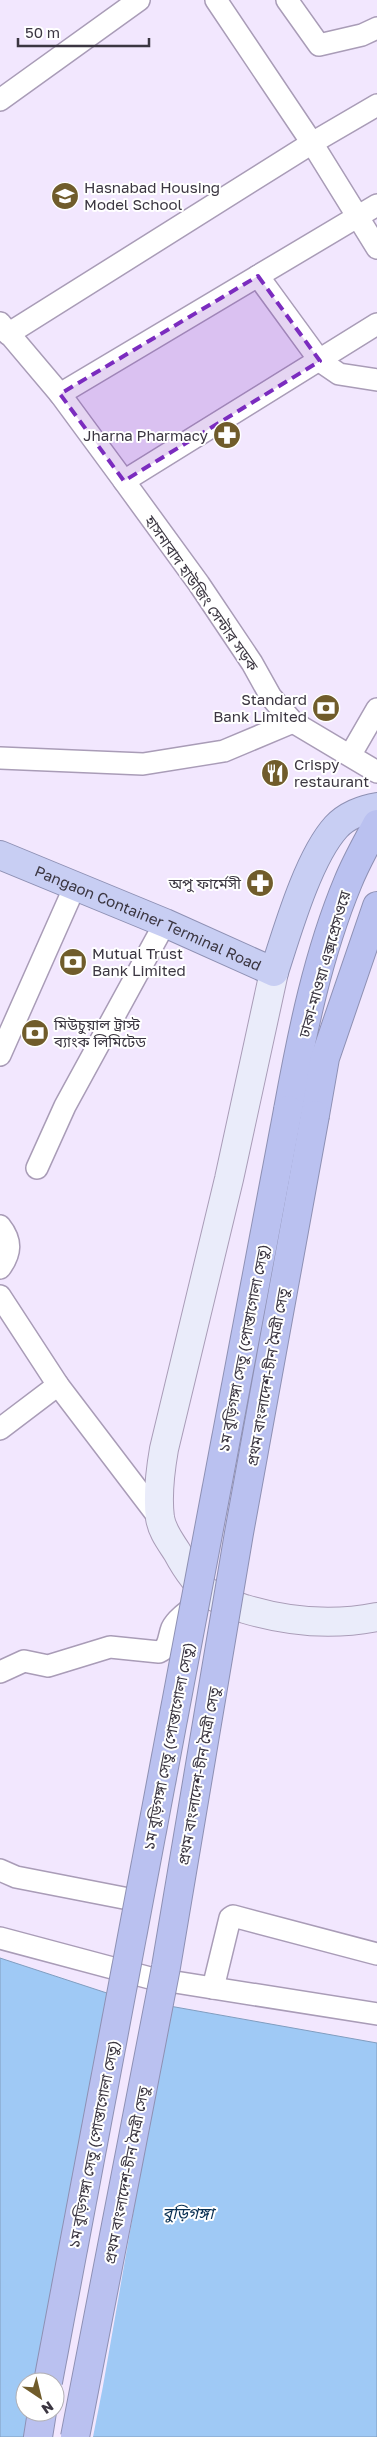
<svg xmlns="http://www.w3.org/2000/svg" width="377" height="2437" font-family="'Golos Text','Noto Sans Bengali',sans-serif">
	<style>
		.water { fill: #9fc9f5; stroke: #819dbf; fill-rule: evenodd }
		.pier { fill: #f2e7fe }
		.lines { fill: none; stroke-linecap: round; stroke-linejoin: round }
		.minor-casing { stroke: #a99cb7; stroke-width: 24 }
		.secondary-casing { stroke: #a99cb7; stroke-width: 30 }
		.trunk-casing { stroke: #8e90b3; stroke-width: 30 }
		.motorway-casing { stroke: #8e90b3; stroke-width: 30 }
		.minor { stroke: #fff; stroke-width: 21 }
		.secondary { stroke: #eaecfa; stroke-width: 28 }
		.trunk { stroke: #c8cef3; stroke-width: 28 }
		.motorway { stroke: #bac1f0; stroke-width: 28 }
		.motorway-bridge-casing { stroke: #8e90b3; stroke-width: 30; stroke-linecap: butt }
		.motorway-bridge { stroke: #bac1f0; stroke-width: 28 }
		.marked { fill: #7b2cbf; fill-opacity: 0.2; stroke: #7b2cbf; stroke-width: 4; stroke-dasharray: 10 6; stroke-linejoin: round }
		.labels { text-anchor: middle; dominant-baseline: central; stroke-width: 4; stroke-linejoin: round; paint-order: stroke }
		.poi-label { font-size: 15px; fill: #3b3641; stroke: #fff; text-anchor: start }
		.street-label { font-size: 15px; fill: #3b3641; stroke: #fff }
		.water-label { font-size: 16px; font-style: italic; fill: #072e51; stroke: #fff }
	</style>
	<rect width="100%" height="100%" fill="#f2e7fe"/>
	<path class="water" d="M0,1958L119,1997L377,2043V2437H0ZM25,2382H55V2412H25Z"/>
	<polygon class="pier" points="127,1996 170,2003 103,2386 93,2437 40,2437 55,2412 55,2382"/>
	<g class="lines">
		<g class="minor-casing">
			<g id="minor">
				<polyline points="216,0 312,143 377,248"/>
				<polyline points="287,0 319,45 362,35 377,28"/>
				<polyline points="0,100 139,0"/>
				<polyline points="258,276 320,361 339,374 377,380"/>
				<polyline points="0,323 60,394 124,481 199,584 252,663 271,697 293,722 377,772"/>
				<polyline points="8,334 312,143 377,105"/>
				<polyline points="60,394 377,205"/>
				<polyline points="124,481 377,324"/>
				<polyline points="351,754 377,709"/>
				<polyline points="0,758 143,764 224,751 293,722"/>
				<polyline points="0,1055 75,886"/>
				<polyline points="37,1168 65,1106 165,923"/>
				<path d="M0,1226C12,1241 11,1253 0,1268"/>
				<polyline points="0,1296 58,1385 160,1519"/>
				<polyline points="0,1429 58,1385"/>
				<path d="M0,1672L24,1661L48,1666L110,1647L159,1652C170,1647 168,1638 172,1628C177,1618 190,1610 199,1603"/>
				<polyline points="0,1870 16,1877 139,1901"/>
				<polyline points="0,1938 150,1978 377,2014"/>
				<polyline points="213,1988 230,1918 233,1916 377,1954"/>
			</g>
		</g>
		<g class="secondary-casing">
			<path id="secondary" d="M274,972L229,1179L164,1449C160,1472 157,1495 160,1518C162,1531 170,1541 177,1552C185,1567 196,1584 210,1594C219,1601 233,1605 245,1609C288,1622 332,1626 377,1617"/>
		</g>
		<g class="trunk-casing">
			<g id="trunk">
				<path id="s1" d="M0,855L165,923L274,972C287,932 308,858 336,827C346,816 363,809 377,807"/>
			</g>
		</g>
		<g class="motorway-casing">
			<g id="motorway">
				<path d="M288,1110C302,1033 318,954 348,882C356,862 367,843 377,824"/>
				<polyline points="315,1115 325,1058 377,906"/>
				<polyline points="38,2437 42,2412"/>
			</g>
		</g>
		<use href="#minor" class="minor"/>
		<use href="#secondary" class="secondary"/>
		<use href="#trunk" class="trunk"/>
		<use href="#motorway" class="motorway"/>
		<g class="motorway-bridge-casing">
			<g id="motorway-bridge">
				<polyline points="48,2382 288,1110"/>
				<polyline points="75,2437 166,1967 239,1533 315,1115"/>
			</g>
		</g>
		<use href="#motorway-bridge" class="motorway-bridge"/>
	</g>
	<path class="marked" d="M258,276L320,361L124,481L60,394Z"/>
	<defs>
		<g id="school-disc" transform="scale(1.4375)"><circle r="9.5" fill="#705c2b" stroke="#fff"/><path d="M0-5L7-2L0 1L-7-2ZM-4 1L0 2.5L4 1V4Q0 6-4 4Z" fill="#fff"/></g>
		<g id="pharmacy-disc" transform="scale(1.4375)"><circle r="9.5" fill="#705c2b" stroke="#fff"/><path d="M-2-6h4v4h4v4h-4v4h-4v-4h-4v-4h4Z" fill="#fff"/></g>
		<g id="bank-disc" transform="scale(1.4375)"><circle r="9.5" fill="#705c2b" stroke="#fff"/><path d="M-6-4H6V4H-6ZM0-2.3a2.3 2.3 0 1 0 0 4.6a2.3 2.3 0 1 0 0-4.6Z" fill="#fff"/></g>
		<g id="restaurant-disc" transform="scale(1.4375)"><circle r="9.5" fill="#705c2b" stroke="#fff"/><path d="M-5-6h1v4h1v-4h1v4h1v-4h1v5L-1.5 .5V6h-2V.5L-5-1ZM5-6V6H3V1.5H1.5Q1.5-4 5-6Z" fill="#fff"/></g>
	</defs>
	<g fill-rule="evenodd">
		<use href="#school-disc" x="65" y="196"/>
		<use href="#pharmacy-disc" x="227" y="435"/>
		<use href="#bank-disc" x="326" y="708"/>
		<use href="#restaurant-disc" x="275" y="773"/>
		<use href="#pharmacy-disc" x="260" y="883"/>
		<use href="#bank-disc" x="73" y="962"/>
		<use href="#bank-disc" x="35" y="1033"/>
	</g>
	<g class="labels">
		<g class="poi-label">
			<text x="84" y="187">Hasnabad Housing<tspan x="84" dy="17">Model School</tspan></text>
			<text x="208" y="435" text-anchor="end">Jharna Pharmacy</text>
			<text x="307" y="699" text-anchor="end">Standard<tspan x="307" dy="17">Bank Limited</tspan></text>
			<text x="294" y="764">Crispy<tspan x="294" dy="17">restaurant</tspan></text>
			<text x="241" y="883" text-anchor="end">অপু ফার্মেসী</text>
			<text x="92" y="953">Mutual Trust<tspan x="92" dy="17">Bank Limited</tspan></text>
			<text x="54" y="1024">মিউচুয়াল ট্রাস্ট<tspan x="54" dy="17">ব্যাংক লিমিটেড</tspan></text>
		</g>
		<g class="street-label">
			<text transform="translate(202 593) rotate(55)">হাসনাবাদ হাউজিং সেন্টার সড়ক</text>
			<text stroke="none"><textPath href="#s1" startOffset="161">Pangaon Container Terminal Road</textPath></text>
			<text transform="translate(324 964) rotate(-74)">ঢাকা-মাওয়া এক্সপ্রেসওয়ে</text>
			<text transform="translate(243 1348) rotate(-79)">১ম বুড়িগঙ্গা সেতু (পোস্তাগোলা সেতু)</text>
			<text transform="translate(267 1377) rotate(-80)">প্রথম বাংলাদেশ-চীন মৈত্রী সেতু</text>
			<text transform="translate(168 1746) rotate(-79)">১ম বুড়িগঙ্গা সেতু (পোস্তাগোলা সেতু)</text>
			<text transform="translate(198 1776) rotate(-80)">প্রথম বাংলাদেশ-চীন মৈত্রী সেতু</text>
			<text transform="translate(93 2144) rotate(-79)">১ম বুড়িগঙ্গা সেতু (পোস্তাগোলা সেতু)</text>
			<text transform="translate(126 2175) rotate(-79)">প্রথম বাংলাদেশ-চীন মৈত্রী সেতু</text>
		</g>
		<g class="water-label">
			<text x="188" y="2213">বুড়িগঙ্গা</text>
		</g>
	</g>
	<g transform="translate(40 2397) rotate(145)"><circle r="24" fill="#ffffff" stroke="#b1afb3"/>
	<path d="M0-4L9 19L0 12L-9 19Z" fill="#705c2b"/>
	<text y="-8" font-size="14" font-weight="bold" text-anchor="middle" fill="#3b3641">N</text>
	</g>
	<path d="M18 38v8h131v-8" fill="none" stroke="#3b3641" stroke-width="2.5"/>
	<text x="25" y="38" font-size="15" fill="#3b3641" stroke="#ffffff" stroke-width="4" paint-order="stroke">50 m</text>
</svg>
